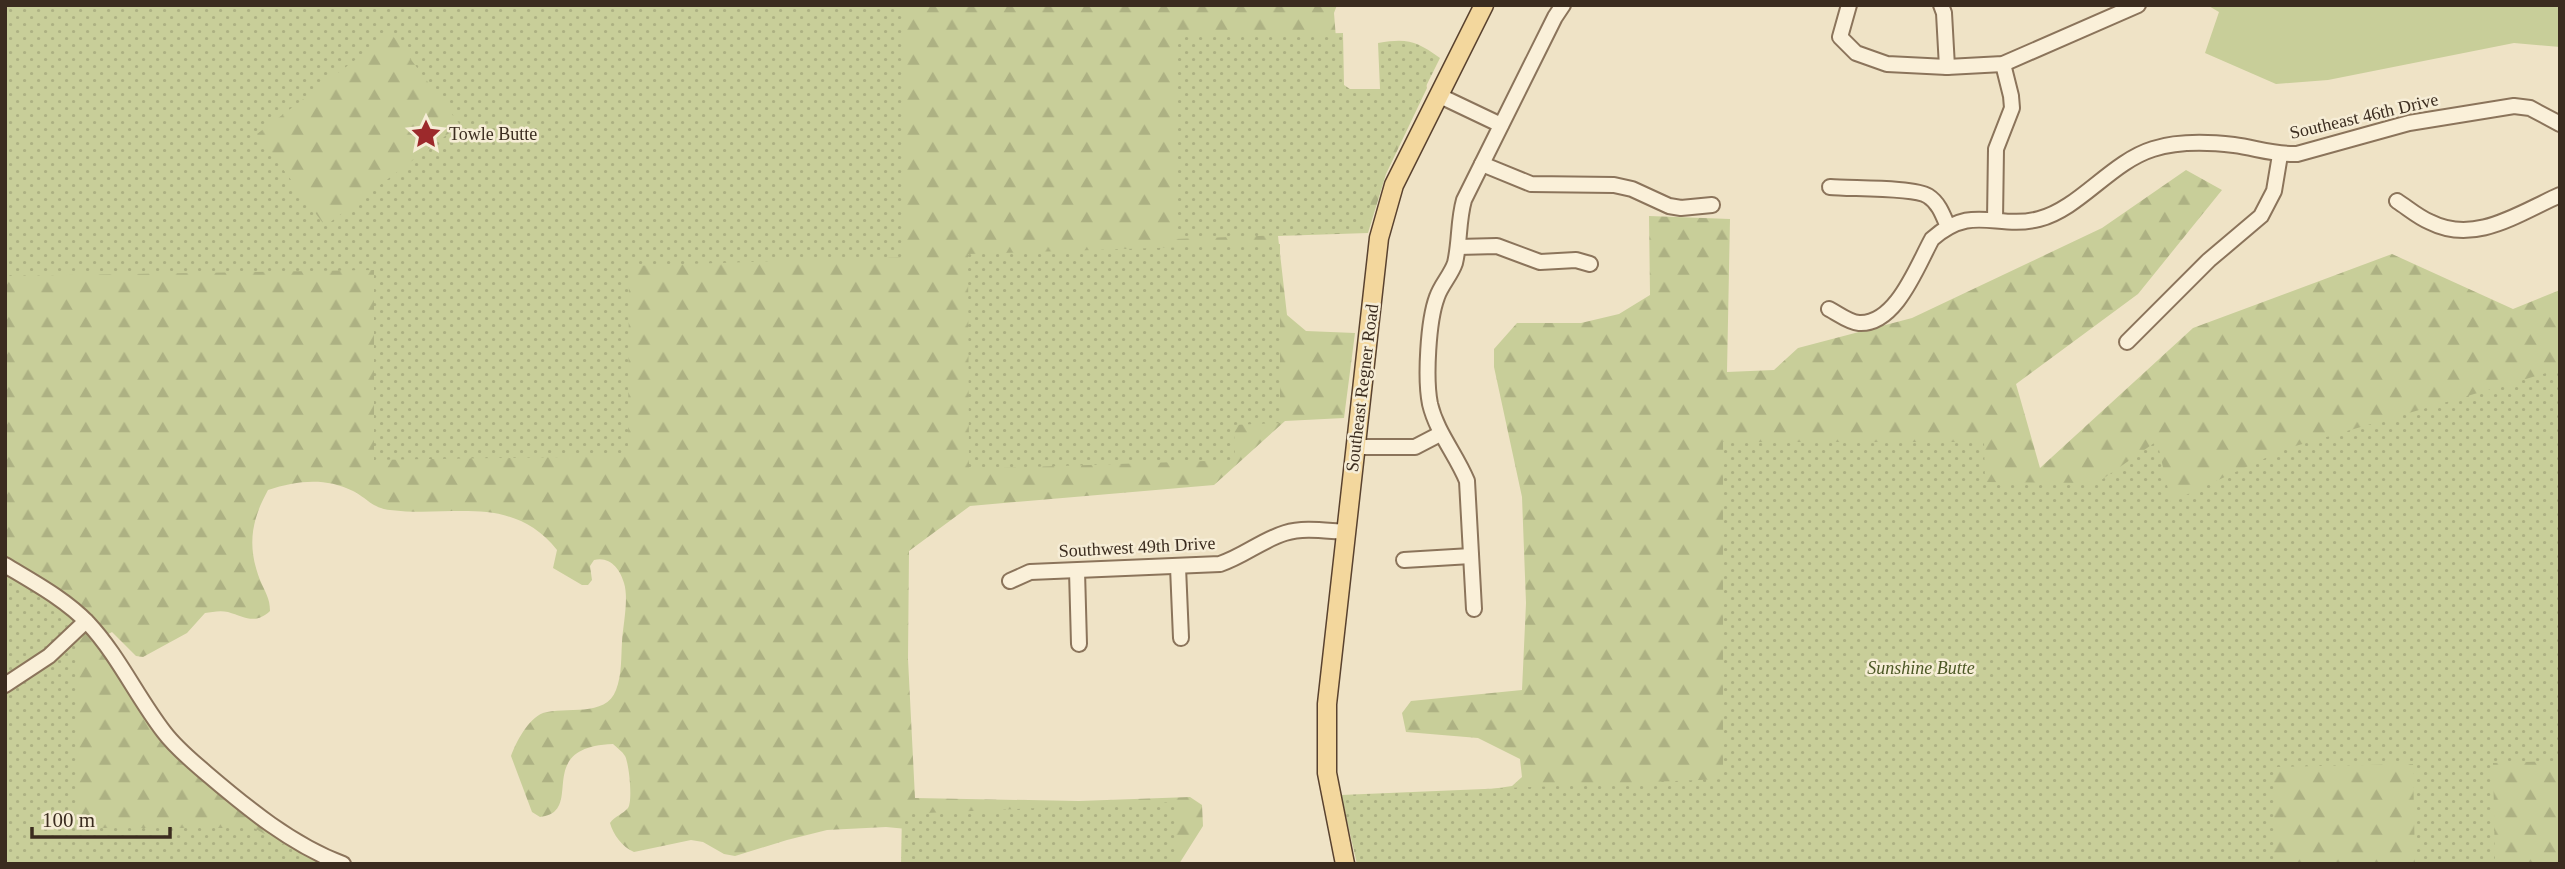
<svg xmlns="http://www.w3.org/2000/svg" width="2565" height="869" font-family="'Times New Roman',serif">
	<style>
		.grass { fill: #c8ce99 }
		.forest { fill: url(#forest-firs) }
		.park { fill: url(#park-dots); fill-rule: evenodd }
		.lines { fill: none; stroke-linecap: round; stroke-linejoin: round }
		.minor-casing { stroke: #8b745b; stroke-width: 18 }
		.major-casing { stroke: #59422f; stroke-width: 21 }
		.minor { stroke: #faf0d9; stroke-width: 14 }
		.major { stroke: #f3d79d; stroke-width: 18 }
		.labels { text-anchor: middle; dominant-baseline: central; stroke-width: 5; stroke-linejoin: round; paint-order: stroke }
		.street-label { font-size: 18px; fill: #3b2c1f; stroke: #f6edd6 }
		.poi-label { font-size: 18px; fill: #3b2c1f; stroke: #f6edd6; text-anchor: start }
		.park-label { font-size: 18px; font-style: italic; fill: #4c5825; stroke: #f6edd6 }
	</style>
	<defs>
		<pattern id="forest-firs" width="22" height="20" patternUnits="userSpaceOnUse" patternTransform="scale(1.75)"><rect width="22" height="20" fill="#c8ce99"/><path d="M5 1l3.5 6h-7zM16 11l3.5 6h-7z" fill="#adb183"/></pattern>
		<pattern id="park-dots" width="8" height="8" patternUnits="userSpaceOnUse" patternTransform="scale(1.75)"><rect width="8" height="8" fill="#c8ce99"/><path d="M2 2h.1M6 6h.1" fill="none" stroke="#adb183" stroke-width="1.8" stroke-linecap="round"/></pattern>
	</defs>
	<rect width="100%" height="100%" fill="#efe3c6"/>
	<polygon class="grass" points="2207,5 2560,5 2560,47 2514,43 2328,80 2276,84 2205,53 2219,12"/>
	<g class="forest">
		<path d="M5,5H1337L1334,13L1340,90H1382L1425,78L1427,88L1386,174L1368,233L1278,236L1287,315L1306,331L1355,333L1344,418L1285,421L1214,485L970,506L909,551L908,659L915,798L1079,801L1190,797L1202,805L1203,826L1179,864H1019L907,829L886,827L827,830L787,840L735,856L724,854L703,842L691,840L634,852C622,847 613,834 610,823C615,816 623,814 628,808C633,801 629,763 625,756C622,751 617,748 613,744C531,747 587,812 540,817L532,812L511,756C516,742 528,719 543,713C565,706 606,718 616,690C622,675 621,657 622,642C623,625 629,599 624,583C620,569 610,556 594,560L590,566L592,580L588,585H582L553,568L557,550C512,493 451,518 390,510C372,508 367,498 353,491C324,477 297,481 268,490C251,521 247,546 260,580C265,592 270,598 270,611C255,625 245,617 228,612C220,610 212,612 205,613L187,633L143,657L136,656L112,632L94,642L161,740L183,763L242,812L275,836L324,864H5Z"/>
		<polygon points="2186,170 2222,190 2138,294 2016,384 2040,468 2193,328 2392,254 2513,309 2560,290 2560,864 1492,864 1464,793 1512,786 1522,777 1520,759 1478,738 1406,732 1402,713 1411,701 1522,690 1526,603 1522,497 1494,367 1494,349 1517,323 1581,323 1619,314 1650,295 1649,216 1730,219 1727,372 1774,370 1798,348 1912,318 2102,228"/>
	</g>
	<g class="park">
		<path d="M5,5H902V257L629,266L628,456L374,460V270L5,276ZM391,33L460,125L325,226L257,134Z"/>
		<path d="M1343,33L1344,85L1350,89H1380L1378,43C1408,38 1416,41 1440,58L1374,191L1363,232L1175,239L1176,37Z"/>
		<polygon points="1280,244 1280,423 1234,425 1235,460 969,469 968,254"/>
		<polygon points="2560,369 2560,761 2493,763 2495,864 2415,864 2413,764 2274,767 2274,864 1357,864 1341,795 1723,779 1723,442 1984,442 1985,482 2097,483 2157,441 2171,502 2285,449"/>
		<polygon points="5,575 73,614 77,619 76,828 254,828 319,864 5,864"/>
		<polygon points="1176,802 1175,864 901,864 902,814"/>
	</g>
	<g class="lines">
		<g class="minor-casing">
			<g id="minor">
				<polyline points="1849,5 1840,37 1856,53 1887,64 1947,67 2003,64 2138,5"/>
				<polyline points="1941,5 1944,13 1947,67"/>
				<polyline points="1438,95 1501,125"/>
				<polyline points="1482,164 1531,184 1614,185 1632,189 1669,206 1681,208 1712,205"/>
				<path d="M1830,187C1849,189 1914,187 1928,196C1939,203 1943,215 1948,227"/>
				<path d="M2397,201C2408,208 2418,217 2430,222C2475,245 2519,213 2560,195"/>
				<polyline points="1995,220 1996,149 2012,108 2011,96 2003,64"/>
				<polyline points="1458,247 1497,246 1540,262 1576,260 1590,264"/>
				<path d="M1829,309C1839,314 1848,322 1859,323C1896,325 1917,266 1932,239C1973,203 1996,230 2039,219C2079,209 2111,162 2153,149C2178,141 2208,142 2234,145C2256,148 2275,155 2297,154L2409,123L2514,106L2530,108L2560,124"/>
				<polyline points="2127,342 2209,260 2261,216 2274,191 2280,155"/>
				<polyline points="1355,447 1415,447 1440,434"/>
				<polyline points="1404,560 1471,556"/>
				<path d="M5,565C33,582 65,599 88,623C118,655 137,697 164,732C176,748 191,760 206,773C247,808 292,845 343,864"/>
				<polyline points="1178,567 1181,638"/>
				<polyline points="1077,571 1079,644"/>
				<path d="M1010,581L1030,572L1220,564C1244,556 1262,540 1285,533C1304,527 1326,531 1345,532"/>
				<path d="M1474,609L1467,481C1456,454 1437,433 1430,404C1425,379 1428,321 1437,297C1441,285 1451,275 1455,263C1460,242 1458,221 1464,200L1555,17L1563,5"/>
				<polyline points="5,685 49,656 86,621"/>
			</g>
		</g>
		<g class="major-casing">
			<polyline id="major" points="1345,864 1327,773 1327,704 1379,238 1394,185 1484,5"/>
		</g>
		<use href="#minor" class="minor"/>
		<use href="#major" class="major"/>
	</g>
	<defs>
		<g id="sight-bare" transform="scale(2.415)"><path d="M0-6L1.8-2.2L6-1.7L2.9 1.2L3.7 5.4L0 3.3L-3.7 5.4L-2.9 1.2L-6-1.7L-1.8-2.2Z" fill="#9c292b" stroke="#f6edd6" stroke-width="2.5" paint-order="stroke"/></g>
	</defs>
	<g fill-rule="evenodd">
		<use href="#sight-bare" x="426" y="134"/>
	</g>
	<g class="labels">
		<g class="street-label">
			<text transform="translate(2364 116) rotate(-13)">Southeast 46th Drive</text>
			<text transform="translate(1362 388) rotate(-83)">Southeast Regner Road</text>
			<text transform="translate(1137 547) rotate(-3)">Southwest 49th Drive</text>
		</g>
		<g class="poi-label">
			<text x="449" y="134">Towle Butte</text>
		</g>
		<g class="park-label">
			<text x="1921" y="668">Sunshine Butte</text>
		</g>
	</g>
	<rect width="2565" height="869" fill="none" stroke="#3b2c1f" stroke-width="14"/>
	<path d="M32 827v10h138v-10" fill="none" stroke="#3b2c1f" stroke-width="3.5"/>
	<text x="42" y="827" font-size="21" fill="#3b2c1f" stroke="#f6edd6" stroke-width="5" paint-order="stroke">100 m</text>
</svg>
